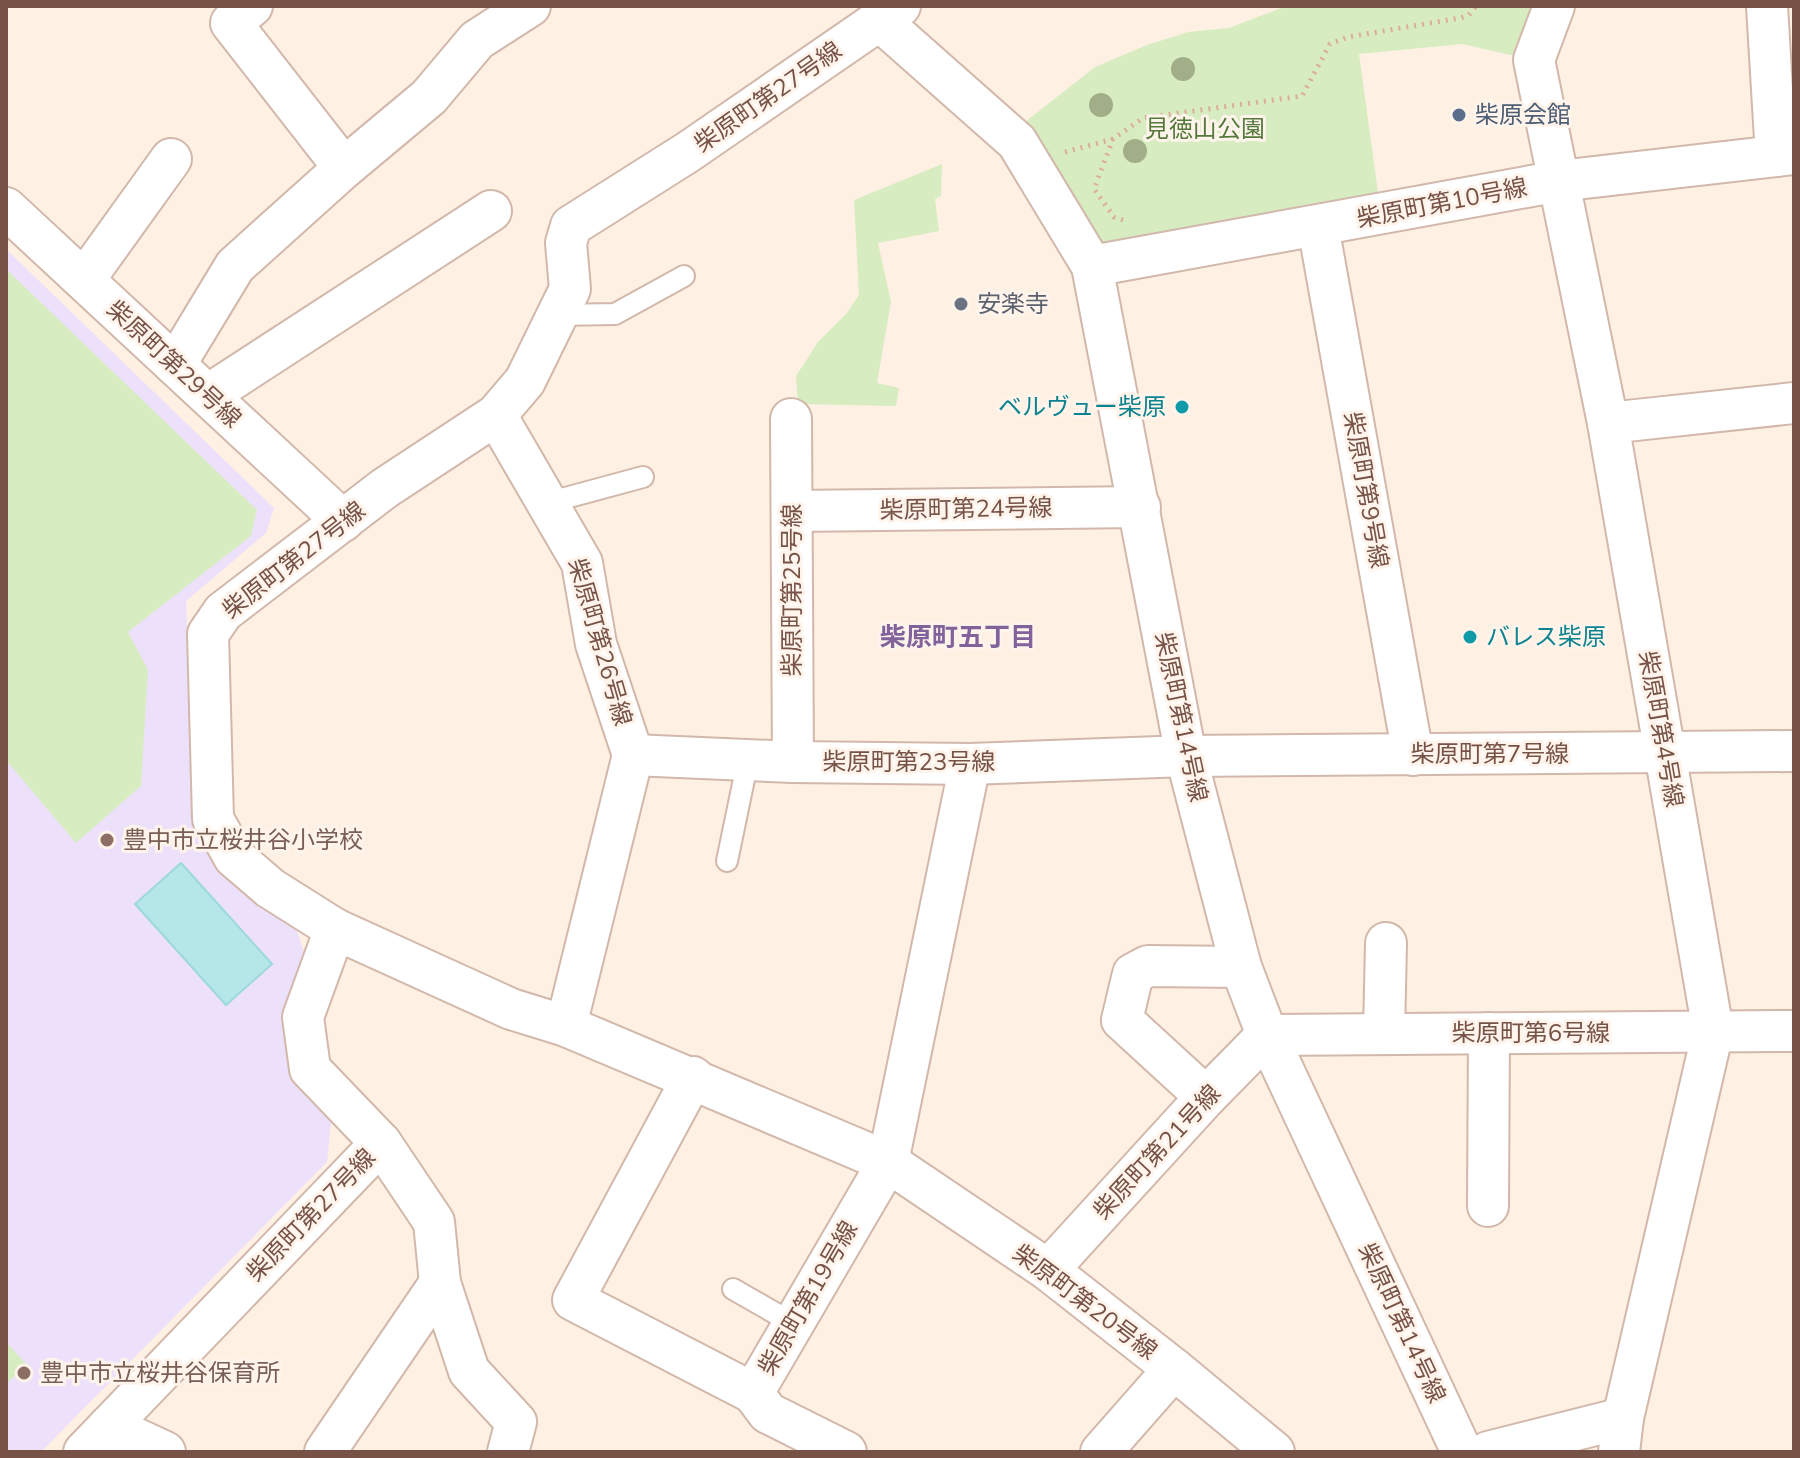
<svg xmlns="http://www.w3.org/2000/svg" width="1800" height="1458" font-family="'Nunito Sans','Noto Sans JP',sans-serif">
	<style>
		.education { fill: #ede0fa }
		.green { fill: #d8ecc1 }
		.water { fill: #b6e7e8; stroke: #9cd9db; stroke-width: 2 }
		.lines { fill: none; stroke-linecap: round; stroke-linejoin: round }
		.lane-casing { stroke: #d2b8ab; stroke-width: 24 }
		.street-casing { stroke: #d2b8ab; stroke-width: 44 }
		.path { stroke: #daac9c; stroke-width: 5; stroke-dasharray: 2 6; stroke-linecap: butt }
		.lane { stroke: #fff; stroke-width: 20 }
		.street { stroke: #fff; stroke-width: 40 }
		.tree { fill: #a1ae87 }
		.service-dot { fill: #5c6f8a; stroke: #fff4eb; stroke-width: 3 }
		.worship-dot { fill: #6b7280; stroke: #fff4eb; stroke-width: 3 }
		.culture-dot { fill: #0f9aa8; stroke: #fff4eb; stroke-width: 3 }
		.education-dot { fill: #8d6e63; stroke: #fff4eb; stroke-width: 3 }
		.labels { text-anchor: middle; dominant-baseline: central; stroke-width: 6; stroke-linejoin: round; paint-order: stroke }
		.street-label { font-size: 24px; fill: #775247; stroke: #fff4eb }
		.service-label { font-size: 24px; fill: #4e5e75; stroke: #fff4eb; text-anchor: start }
		.park-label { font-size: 24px; fill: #55783c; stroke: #fff4eb }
		.worship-label { font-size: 24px; fill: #5b616d; stroke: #fff4eb; text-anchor: start }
		.culture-label { font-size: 24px; fill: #0d838f; stroke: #fff4eb; text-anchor: end }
		.education-label { font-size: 24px; fill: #785e54; stroke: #fff4eb; text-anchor: start }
		.neighbourhood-label { font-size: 26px; font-weight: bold; fill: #81629b; stroke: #fff4eb }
	</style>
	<rect width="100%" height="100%" fill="#fef0e3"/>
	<polygon class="education" points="6,249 274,508 266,533 186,601 196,816 296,928 307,960 296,987 286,1046 301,1089 331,1122 327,1162 41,1452 6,1452"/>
	<g class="green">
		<polygon points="1286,6 1544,6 1524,58 1462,44 1359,54 1378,192 1117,246 1092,238 1020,126 1095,67 1147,45 1188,32 1229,28"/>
		<polygon points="942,164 941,196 935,199 939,231 878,243 891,302 877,383 899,388 896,406 798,404 796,376 818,342 846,314 859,295 854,200"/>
		<polygon points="6,269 257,510 251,536 128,632 148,670 141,786 76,843 6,760"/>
		<polygon points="6,1342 27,1365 6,1384"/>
	</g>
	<polygon class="water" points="181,863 272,964 226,1005 135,904"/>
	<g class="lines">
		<g class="lane-casing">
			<g id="lane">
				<polyline points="557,315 615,314 684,276"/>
				<polyline points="547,503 643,477"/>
				<polyline points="727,861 748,760"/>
				<polyline points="733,1289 794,1324"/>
			</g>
		</g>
		<g class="street-casing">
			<g id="street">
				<polyline points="252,6 231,23 344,168"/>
				<polyline points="900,6 688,152 571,226 566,243 570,289 525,381 496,415 385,488 223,612 208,634 213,819 234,857 270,888 335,929 511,1009 566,1026 888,1162 1048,1270 1174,1369 1274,1452"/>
				<polyline points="1554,6 1534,60 1608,423 1713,1031 1623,1418 1619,1452"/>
				<polyline points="1767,6 1776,156"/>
				<polyline points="878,19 1017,142 1092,266 1186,756 1241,967 1267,1035 1462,1452"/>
				<polyline points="6,208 343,521"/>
				<polyline points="1318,226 1413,755"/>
				<polyline points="1092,266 1559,181 1794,154"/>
				<polyline points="84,280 171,159"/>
				<polyline points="175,365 235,266 344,168 429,97 477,40 530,6"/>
				<polyline points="208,395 491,211"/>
				<polyline points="496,415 582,563 596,644 633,755 566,1026"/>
				<polyline points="791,419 793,762"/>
				<polyline points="1608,423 1794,403"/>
				<polyline points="792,511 1140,507"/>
				<polyline points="633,755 793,762 970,764 1186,756 1794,751"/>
				<polyline points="335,929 303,1017 310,1069 381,1143 434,1222 440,1283 469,1371 516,1422 508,1452"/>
				<polyline points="1384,1034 1386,943"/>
				<polyline points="693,1077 573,1300 753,1393 888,1162 970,764"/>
				<polyline points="1206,1097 1122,1020 1133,974 1148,966 1241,967"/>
				<polyline points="1488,1206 1489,1033"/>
				<polyline points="1048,1270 1206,1097 1267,1035 1794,1031"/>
				<polyline points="753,1393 768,1413 846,1452"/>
				<polyline points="109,1426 165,1452"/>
				<polyline points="84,1452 381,1143"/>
				<polyline points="325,1452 440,1283"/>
				<polyline points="1101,1452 1174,1369"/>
				<polyline points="1488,1452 1623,1418"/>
			</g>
		</g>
		<g class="path">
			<polyline points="1065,152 1113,139"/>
			<polyline points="1123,220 1114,217 1094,189 1113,139 1143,118 1302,96 1330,44 1348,37 1460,18 1469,15 1476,6"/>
		</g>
		<use href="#lane" class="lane"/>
		<use href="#street" class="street"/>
	</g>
	<g class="tree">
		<circle cx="1183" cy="69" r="12"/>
		<circle cx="1101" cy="105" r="12"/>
		<circle cx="1135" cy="151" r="12"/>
	</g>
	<circle class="service-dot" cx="1459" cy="115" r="8"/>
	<circle class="worship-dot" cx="961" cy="304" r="8"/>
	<g class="culture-dot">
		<circle cx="1182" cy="407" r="8"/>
		<circle cx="1470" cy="637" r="8"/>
	</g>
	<g class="education-dot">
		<circle cx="107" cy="840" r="8"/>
		<circle cx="24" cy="1373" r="8"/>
	</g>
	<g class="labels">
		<g class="street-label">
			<text transform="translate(768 97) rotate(-35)">柴原町第27号線</text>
			<text transform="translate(1442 203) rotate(-11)">柴原町第10号線</text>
			<text transform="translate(174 364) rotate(43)">柴原町第29号線</text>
			<text transform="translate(1366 490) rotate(80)">柴原町第9号線</text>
			<text transform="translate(966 509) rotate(-1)">柴原町第24号線</text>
			<text transform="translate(294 560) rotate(-38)">柴原町第27号線</text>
			<text transform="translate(792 590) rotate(-90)">柴原町第25号線</text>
			<text transform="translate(600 642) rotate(74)">柴原町第26号線</text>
			<text transform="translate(1181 717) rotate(78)">柴原町第14号線</text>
			<text transform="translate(1661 729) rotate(80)">柴原町第4号線</text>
			<text x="1490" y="754">柴原町第7号線</text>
			<text x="909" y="762">柴原町第23号線</text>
			<text x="1531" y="1033">柴原町第6号線</text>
			<text transform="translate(1157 1152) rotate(-47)">柴原町第21号線</text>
			<text transform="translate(311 1215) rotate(-46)">柴原町第27号線</text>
			<text transform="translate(808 1298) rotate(-60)">柴原町第19号線</text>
			<text transform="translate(1085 1302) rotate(37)">柴原町第20号線</text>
			<text transform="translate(1402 1323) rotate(65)">柴原町第14号線</text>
		</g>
		<g class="service-label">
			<text x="1475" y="115">柴原会館</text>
		</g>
		<g class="park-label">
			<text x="1205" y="129">見徳山公園</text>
		</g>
		<g class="worship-label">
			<text x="977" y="304">安楽寺</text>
		</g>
		<g class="culture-label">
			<text x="1166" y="407">ベルヴュー柴原</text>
			<text x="1486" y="637" text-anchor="start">バレス柴原</text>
		</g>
		<g class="education-label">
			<text x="123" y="840">豊中市立桜井谷小学校</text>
			<text x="40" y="1373">豊中市立桜井谷保育所</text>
		</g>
		<g class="neighbourhood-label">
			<text x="958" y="637">柴原町五丁目</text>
		</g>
	</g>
	<rect width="1800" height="1458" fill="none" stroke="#775247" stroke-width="16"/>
</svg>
